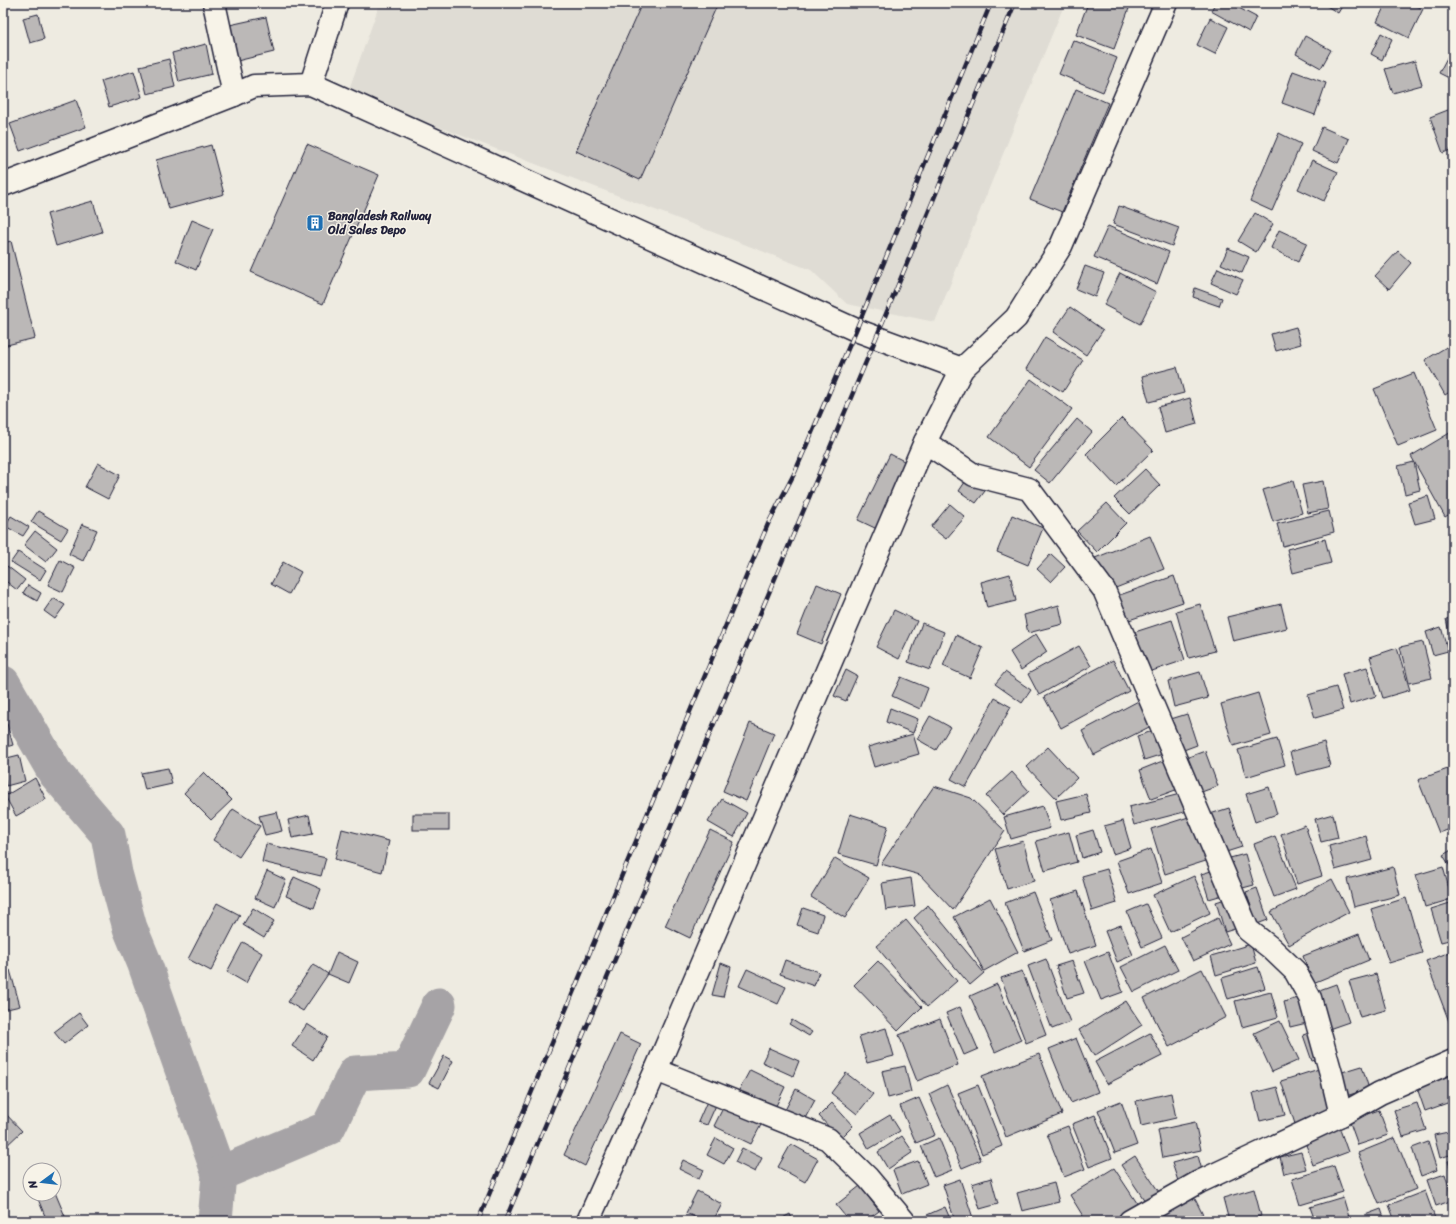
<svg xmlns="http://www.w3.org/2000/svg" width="1456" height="1224" font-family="Sriracha,sans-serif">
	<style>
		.built { fill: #dfdcd4 }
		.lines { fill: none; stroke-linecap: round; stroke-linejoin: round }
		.canal { stroke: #a6a3a6; stroke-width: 35 }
		.building { fill: #bbb8b7; stroke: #22223b }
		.minor-casing { stroke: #22223b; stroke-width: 25 }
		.major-casing { stroke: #22223b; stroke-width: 25 }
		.minor { stroke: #f7f3e8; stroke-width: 22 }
		.major { stroke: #f7f3e8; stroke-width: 22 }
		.rail-casing { stroke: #22223b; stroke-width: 4.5 }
		.rail { stroke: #f7f3e8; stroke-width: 3; stroke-dasharray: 9; stroke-linecap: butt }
		.labels { text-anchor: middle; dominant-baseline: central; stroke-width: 3; stroke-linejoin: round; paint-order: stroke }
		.poi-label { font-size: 12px; font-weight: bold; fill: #22223b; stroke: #f7f3e8; text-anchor: start }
	</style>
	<rect width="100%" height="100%" fill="#eeebe1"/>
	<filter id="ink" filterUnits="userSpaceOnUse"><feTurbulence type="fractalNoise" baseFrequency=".025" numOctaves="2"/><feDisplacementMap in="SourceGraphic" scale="8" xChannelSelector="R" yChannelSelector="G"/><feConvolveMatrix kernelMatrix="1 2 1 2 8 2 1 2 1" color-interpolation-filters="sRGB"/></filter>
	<g filter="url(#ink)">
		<polygon class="built" points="380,3 1065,3 1022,107 935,322 847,304 811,270 348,92"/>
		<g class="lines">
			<g class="canal">
				<polyline points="3,683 55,773 108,835 115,873 130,928 144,962 219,1174 215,1221"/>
				<polyline points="219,1174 328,1128 355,1073 408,1070 439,1005"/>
			</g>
		</g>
		<g class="building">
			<polygon points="642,3 718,3 640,180 576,151"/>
			<polygon points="1088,3 1131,3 1114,49 1076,35"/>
			<polygon points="1215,3 1239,3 1237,7 1256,17 1249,32 1211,11"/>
			<polygon points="1322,3 1344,3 1338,13"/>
			<polygon points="1386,3 1411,3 1423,9 1409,38 1377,22"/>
			<polygon points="38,14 44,39 30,43 23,18"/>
			<polygon points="266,17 274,52 233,62 225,26"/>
			<polygon points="1210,18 1228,27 1215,54 1197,45"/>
			<polygon points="1381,33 1392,39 1382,60 1371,54"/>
			<polygon points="1305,36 1331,50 1321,68 1296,54"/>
			<polygon points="1073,40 1117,58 1103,92 1059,74"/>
			<polygon points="206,44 212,74 179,82 172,53"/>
			<polygon points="1453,46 1453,80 1439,73"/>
			<polygon points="169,59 175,87 147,94 140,66"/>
			<polygon points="1415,61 1422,85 1393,93 1385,69"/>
			<polygon points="134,71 142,97 109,107 101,81"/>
			<polygon points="1293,71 1326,83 1315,115 1282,103"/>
			<polygon points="1076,89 1108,103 1062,212 1030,199"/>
			<polygon points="76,100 86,127 20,151 10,124"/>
			<polygon points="1453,108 1453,149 1443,153 1430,117"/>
			<polygon points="1322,127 1349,139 1338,163 1312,151"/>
			<polygon points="1279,133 1301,144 1272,211 1250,201"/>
			<polygon points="307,144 379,175 323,304 251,272"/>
			<polygon points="211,145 224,194 169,209 156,160"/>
			<polygon points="1312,160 1338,172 1324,201 1298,189"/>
			<polygon points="93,201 102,232 56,246 47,214"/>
			<polygon points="1119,206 1179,228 1172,246 1113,224"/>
			<polygon points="1255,213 1273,224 1256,252 1238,241"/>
			<polygon points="192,220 213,229 196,270 176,261"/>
			<polygon points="1108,226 1169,252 1157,284 1094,257"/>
			<polygon points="1279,230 1307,243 1298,262 1271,248"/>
			<polygon points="11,241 35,338 3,346 3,243"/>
			<polygon points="1228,248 1249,257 1242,273 1221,264"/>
			<polygon points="1398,251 1411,263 1389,289 1375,276"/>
			<polygon points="1085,266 1104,273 1095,297 1076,289"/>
			<polygon points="1218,268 1243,280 1236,294 1211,283"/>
			<polygon points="1120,273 1156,292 1140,324 1104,305"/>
			<polygon points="1195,288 1222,298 1219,306 1193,297"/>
			<polygon points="1070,307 1103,330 1086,355 1053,332"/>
			<polygon points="1296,327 1301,344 1276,351 1271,334"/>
			<polygon points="1045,337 1083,360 1063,392 1026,369"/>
			<polygon points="1453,343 1453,390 1445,395 1425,360"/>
			<polygon points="1177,367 1184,393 1149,402 1142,376"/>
			<polygon points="1414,373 1437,430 1398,446 1374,389"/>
			<polygon points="1031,379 1072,409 1029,467 989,437"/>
			<polygon points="1190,398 1197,424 1165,433 1158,407"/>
			<polygon points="1122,418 1153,450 1116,486 1086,454"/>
			<polygon points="1077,419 1092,432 1050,483 1034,470"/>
			<polygon points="1453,431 1453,512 1445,517 1411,456"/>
			<polygon points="890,454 910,464 877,529 858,520"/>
			<polygon points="1414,462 1420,490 1405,494 1398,466"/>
			<polygon points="98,463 120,475 108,499 85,487"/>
			<polygon points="1145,469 1160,485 1130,514 1114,498"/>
			<polygon points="967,479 985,491 976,503 959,491"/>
			<polygon points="1293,481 1302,513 1273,522 1263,490"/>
			<polygon points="1323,481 1328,509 1308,513 1302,485"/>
			<polygon points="1428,496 1435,519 1415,524 1408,502"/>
			<polygon points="1107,503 1126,523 1097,552 1077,531"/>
			<polygon points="950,504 965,517 946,539 931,527"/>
			<polygon points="38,511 68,529 61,540 31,522"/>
			<polygon points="1329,511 1334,532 1283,546 1277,524"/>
			<polygon points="1012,515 1043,528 1028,565 997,552"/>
			<polygon points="11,516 29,527 23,536 5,526"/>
			<polygon points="82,524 97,530 83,561 69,554"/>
			<polygon points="35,531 57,548 46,562 24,545"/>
			<polygon points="1150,536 1164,569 1108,591 1095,558"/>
			<polygon points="1325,539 1331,563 1293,573 1287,549"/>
			<polygon points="18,552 46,570 40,580 11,562"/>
			<polygon points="1051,554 1065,567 1051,582 1037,569"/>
			<polygon points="60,560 75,568 63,592 48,585"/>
			<polygon points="283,562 301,572 289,594 271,584"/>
			<polygon points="7,566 25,580 17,590 3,579 3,571"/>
			<polygon points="1010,574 1016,601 987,608 981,582"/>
			<polygon points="1174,576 1183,602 1123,622 1114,597"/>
			<polygon points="817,584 841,594 821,644 797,634"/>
			<polygon points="28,585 41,593 37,601 23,593"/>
			<polygon points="53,598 65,605 55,619 44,611"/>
			<polygon points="1200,604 1215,651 1189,658 1176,611"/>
			<polygon points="1281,604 1287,628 1233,641 1227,617"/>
			<polygon points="1059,605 1063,624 1028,633 1024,615"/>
			<polygon points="894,610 917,621 899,659 876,647"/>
			<polygon points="1453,618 1453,636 1450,637 1446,619"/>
			<polygon points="1172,620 1185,660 1149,672 1135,632"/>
			<polygon points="922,623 944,632 930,670 908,662"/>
			<polygon points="1441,627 1448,651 1433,655 1426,632"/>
			<polygon points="1036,634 1047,652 1021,670 1010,652"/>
			<polygon points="956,635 983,648 970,678 943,666"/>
			<polygon points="1423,642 1432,678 1409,683 1400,647"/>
			<polygon points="1079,646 1091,666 1039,695 1028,674"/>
			<polygon points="1397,648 1410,690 1383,698 1370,657"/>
			<polygon points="1113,660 1129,691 1061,728 1044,697"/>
			<polygon points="1367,667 1376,696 1350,704 1342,674"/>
			<polygon points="846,670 857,676 846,701 834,696"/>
			<polygon points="1005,672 1031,690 1022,703 995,684"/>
			<polygon points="1200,672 1208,698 1174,707 1168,681"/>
			<polygon points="901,677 928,688 920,709 892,696"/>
			<polygon points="1336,687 1343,710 1315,718 1308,695"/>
			<polygon points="1258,693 1271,735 1233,746 1221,704"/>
			<polygon points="995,698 1011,707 966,787 951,779"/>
			<polygon points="1142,699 1155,724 1094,755 1082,731"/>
			<polygon points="890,708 918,719 913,733 886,722"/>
			<polygon points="1187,714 1197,745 1181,751 1171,719"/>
			<polygon points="930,716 950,727 936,750 917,739"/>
			<polygon points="750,723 774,733 746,801 723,791"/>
			<polygon points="7,724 13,745 3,748 3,725"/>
			<polygon points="1159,729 1166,753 1144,760 1137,736"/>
			<polygon points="913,734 919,754 874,767 868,747"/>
			<polygon points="1277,739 1285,765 1246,777 1238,750"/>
			<polygon points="1324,742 1330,766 1296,775 1290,752"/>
			<polygon points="1048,747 1077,778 1056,798 1027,767"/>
			<polygon points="1205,751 1218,786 1196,794 1183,759"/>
			<polygon points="19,755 25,781 6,786 3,771 3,759"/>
			<polygon points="1170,758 1181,788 1151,799 1140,770"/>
			<polygon points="1453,767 1453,828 1439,833 1418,780"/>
			<polygon points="168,768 172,784 145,790 141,773"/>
			<polygon points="204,772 232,800 211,820 184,793"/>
			<polygon points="1012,772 1029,791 1003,815 986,796"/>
			<polygon points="35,778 46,799 16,816 5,796"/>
			<polygon points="934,786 971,798 1005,831 953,910 920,875 881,864"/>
			<polygon points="1269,787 1277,814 1255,822 1246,794"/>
			<polygon points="1184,793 1188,811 1134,825 1129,807"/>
			<polygon points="1086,794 1091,813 1061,820 1056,801"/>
			<polygon points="722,799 747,813 734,837 708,822"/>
			<polygon points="1043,806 1050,828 1011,839 1004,817"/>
			<polygon points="1229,808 1242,847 1223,853 1210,814"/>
			<polygon points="233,809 260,826 239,857 213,840"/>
			<polygon points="277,812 282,831 265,835 259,816"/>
			<rect x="413" y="814" width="36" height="16"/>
			<polygon points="850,814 888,826 876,865 838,854"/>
			<polygon points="1198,814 1212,859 1165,874 1151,829"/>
			<polygon points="1333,814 1338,838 1321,842 1315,819"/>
			<polygon points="309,815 313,834 292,838 288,820"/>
			<polygon points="1123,821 1131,848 1113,854 1104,826"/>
			<polygon points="1305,825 1322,876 1297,884 1281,834"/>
			<polygon points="342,829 389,841 382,872 335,859"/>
			<polygon points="710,830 734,842 690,938 665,926"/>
			<polygon points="1093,830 1100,852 1082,858 1076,835"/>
			<polygon points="1069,832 1077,862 1045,871 1036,841"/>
			<polygon points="1275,836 1296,889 1274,897 1254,844"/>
			<polygon points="1366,836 1372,860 1335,870 1329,846"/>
			<polygon points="1023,841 1034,881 1007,889 995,849"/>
			<polygon points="266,844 326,858 321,876 262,862"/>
			<polygon points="1151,849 1162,883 1129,894 1117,861"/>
			<polygon points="1453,849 1453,871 1443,855"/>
			<polygon points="1245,854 1254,885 1239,889 1230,858"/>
			<polygon points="835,858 869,878 845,918 811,897"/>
			<polygon points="1393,867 1400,895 1354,907 1347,879"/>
			<polygon points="1443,867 1452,899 1425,907 1416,875"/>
			<polygon points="1107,869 1117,903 1092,911 1082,876"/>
			<polygon points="1218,869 1226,894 1209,899 1201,874"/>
			<polygon points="267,871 286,880 275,907 255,898"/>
			<polygon points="1194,876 1210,913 1170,932 1153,895"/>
			<polygon points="294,877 321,889 314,908 286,896"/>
			<polygon points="911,878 915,906 886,910 882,883"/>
			<polygon points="1332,879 1349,912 1289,945 1271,912"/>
			<polygon points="1257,888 1268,920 1257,924 1246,892"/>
			<polygon points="1078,891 1096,945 1068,954 1050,900"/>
			<polygon points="1033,892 1052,940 1024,951 1005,903"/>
			<polygon points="1231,897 1241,927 1225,932 1216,902"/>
			<polygon points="990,898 1018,952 984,971 954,917"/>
			<polygon points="1406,898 1422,953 1389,963 1371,909"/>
			<polygon points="1453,902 1453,939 1441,942 1431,909"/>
			<polygon points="217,903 240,915 211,971 188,959"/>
			<polygon points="1146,904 1162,938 1142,947 1127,912"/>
			<polygon points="928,905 984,973 970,985 914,918"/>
			<polygon points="253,908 274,921 264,938 243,925"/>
			<polygon points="803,908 823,915 818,932 797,925"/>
			<polygon points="1218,918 1230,944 1193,961 1181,937"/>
			<polygon points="906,920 957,981 927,1007 876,946"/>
			<polygon points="1121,925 1133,955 1117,962 1105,931"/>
			<polygon points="1359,934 1369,960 1313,983 1303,956"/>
			<polygon points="243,942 262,953 246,983 227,972"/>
			<polygon points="1251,944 1256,963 1216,975 1211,956"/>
			<polygon points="1165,945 1178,970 1134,992 1121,967"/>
			<polygon points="1453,951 1453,1032 1426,961"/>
			<polygon points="337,952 358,962 349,983 328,974"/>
			<polygon points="1108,952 1123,992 1101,1000 1085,961"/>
			<polygon points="1046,959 1070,1022 1052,1029 1028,966"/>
			<polygon points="785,960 819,972 814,986 780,974"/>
			<polygon points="878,961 922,1007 898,1031 854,985"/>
			<polygon points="1072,961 1084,993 1067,998 1056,966"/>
			<polygon points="721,963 731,967 723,997 712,995"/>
			<polygon points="313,964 328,974 303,1011 288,1002"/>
			<polygon points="1258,967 1265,988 1228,999 1222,978"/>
			<polygon points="747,969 786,987 778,1004 739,986"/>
			<polygon points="1202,969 1226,1017 1169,1047 1144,998"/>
			<polygon points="10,970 20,1006 3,1010 3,972"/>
			<polygon points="1022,971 1046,1035 1026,1043 1001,978"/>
			<polygon points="1376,974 1386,1010 1360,1017 1349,981"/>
			<polygon points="997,984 1021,1040 995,1052 970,996"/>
			<polygon points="1336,984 1349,1022 1326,1030 1314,992"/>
			<polygon points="1271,992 1278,1017 1242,1027 1235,1001"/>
			<polygon points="1305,996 1311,1022 1290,1027 1284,1002"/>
			<polygon points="1126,1001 1142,1025 1094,1056 1079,1030"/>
			<polygon points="960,1007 978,1049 964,1055 946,1013"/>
			<polygon points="79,1013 88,1025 64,1044 54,1032"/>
			<polygon points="940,1019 958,1065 917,1081 899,1035"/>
			<polygon points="792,1020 812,1032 809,1036 789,1024"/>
			<polygon points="1280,1021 1299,1060 1272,1072 1254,1033"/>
			<polygon points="307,1024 327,1037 313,1060 292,1046"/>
			<polygon points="886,1028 894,1056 867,1063 859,1036"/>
			<polygon points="1314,1031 1323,1058 1312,1061 1303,1035"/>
			<polygon points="1150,1033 1162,1056 1107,1084 1095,1062"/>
			<polygon points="620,1034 641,1044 585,1166 564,1155"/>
			<polygon points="1076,1038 1098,1092 1071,1103 1049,1049"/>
			<polygon points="769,1048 799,1061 793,1076 762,1062"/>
			<polygon points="1039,1054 1062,1114 1006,1137 982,1076"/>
			<polygon points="444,1056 453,1061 439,1088 429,1083"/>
			<polygon points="905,1066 911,1092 888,1098 882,1071"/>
			<polygon points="1362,1066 1369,1089 1346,1096 1339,1073"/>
			<polygon points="1322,1068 1337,1113 1296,1127 1281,1081"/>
			<polygon points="750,1070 785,1087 774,1110 738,1092"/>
			<polygon points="846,1073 873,1094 857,1114 831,1093"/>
			<polygon points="1447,1074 1453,1094 1453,1101 1425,1111 1416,1085"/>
			<polygon points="947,1085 981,1160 962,1168 929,1094"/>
			<polygon points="978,1085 1002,1146 982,1154 958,1093"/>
			<polygon points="1277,1087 1285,1115 1260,1121 1253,1093"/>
			<polygon points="796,1089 815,1100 803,1122 784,1112"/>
			<polygon points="1171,1093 1176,1118 1141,1126 1136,1101"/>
			<polygon points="919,1098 935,1135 916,1143 900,1106"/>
			<polygon points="708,1099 717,1103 707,1125 698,1122"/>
			<polygon points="1121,1101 1137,1145 1115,1153 1098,1110"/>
			<polygon points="832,1103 853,1126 840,1139 819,1116"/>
			<polygon points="1417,1103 1426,1130 1403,1137 1394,1110"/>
			<polygon points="725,1104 762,1123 751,1144 714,1126"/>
			<polygon points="1379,1110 1388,1135 1358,1145 1349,1120"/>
			<polygon points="3,1111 22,1131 3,1149"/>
			<polygon points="890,1115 900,1131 869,1149 860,1133"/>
			<polygon points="1095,1115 1112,1158 1089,1167 1072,1124"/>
			<polygon points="1195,1122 1201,1150 1163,1158 1158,1130"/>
			<polygon points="1338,1124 1348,1152 1313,1165 1303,1136"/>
			<polygon points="1068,1126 1085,1169 1064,1177 1047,1134"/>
			<polygon points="1453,1131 1453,1154 1440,1158 1434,1135"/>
			<polygon points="902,1136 913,1152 888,1169 878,1152"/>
			<polygon points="716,1138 733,1148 724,1164 707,1155"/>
			<polygon points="939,1138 952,1170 934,1177 921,1146"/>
			<polygon points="1395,1138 1416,1189 1379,1204 1358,1153"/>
			<polygon points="1428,1142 1437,1170 1421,1176 1412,1148"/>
			<polygon points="791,1144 818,1159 805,1182 778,1167"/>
			<polygon points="742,1148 762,1158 755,1172 735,1162"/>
			<polygon points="1301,1152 1306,1169 1284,1174 1280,1157"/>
			<polygon points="1135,1156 1159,1192 1145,1201 1121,1165"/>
			<polygon points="1198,1156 1203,1174 1178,1181 1172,1163"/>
			<polygon points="683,1160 704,1170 699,1179 679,1169"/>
			<polygon points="1453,1160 1453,1179 1448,1161"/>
			<polygon points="918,1161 927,1184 902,1194 893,1170"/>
			<polygon points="1334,1166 1343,1192 1300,1205 1292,1179"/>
			<polygon points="1114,1168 1139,1206 1115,1221 1086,1221 1070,1195"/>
			<polygon points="1445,1174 1453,1200 1436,1206 1427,1180"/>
			<polygon points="991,1178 998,1204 980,1209 972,1184"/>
			<polygon points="960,1179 974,1221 955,1221 943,1185"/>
			<polygon points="1054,1183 1059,1202 1022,1211 1017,1193"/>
			<polygon points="860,1186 879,1211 866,1221 849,1221 836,1205"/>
			<polygon points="1254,1189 1261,1216 1241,1221 1229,1221 1223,1198"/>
			<polygon points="54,1190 67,1221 47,1221 36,1194 54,1194"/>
			<polygon points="697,1191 722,1204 713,1221 703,1221 686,1213"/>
			<polygon points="1425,1191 1436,1221 1395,1221 1389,1205"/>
			<polygon points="1194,1197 1206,1221 1148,1221"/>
			<polygon points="1343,1197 1349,1217 1336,1221 1315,1221 1310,1207"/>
			<polygon points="945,1207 951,1221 929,1221 927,1215"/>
			<polygon points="1381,1209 1385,1221 1367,1221 1365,1215"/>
			<polygon points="790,1214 793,1221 777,1221"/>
		</g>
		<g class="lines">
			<g class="minor-casing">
				<g id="minor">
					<polyline points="214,3 234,95"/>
					<polyline points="3,185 234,95 254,86 311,84 856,330 962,369 1016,318 1061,246 1166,3"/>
					<polyline points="925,442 974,475 1029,489 1104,590 1248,930 1271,948 1295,971 1310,998 1332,1077 1341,1115"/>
					<polyline points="656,1070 828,1139 868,1178 904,1221"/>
					<polyline points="588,1221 656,1070 925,442 962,369"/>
					<polyline points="1130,1221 1199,1182 1341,1115 1380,1093 1453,1061"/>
				</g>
			</g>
			<g class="major-casing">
				<polyline id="major" points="311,84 337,3"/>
			</g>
			<use href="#minor" class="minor"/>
			<use href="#major" class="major"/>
			<g class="rail-casing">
				<g id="rail">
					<polyline points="478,1221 768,524 795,472 856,330 991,3"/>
					<polyline points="505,1221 876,338 1015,3"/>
				</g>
			</g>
			<use href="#rail" class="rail"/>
		</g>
	</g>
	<defs>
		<g id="building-square" transform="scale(0.9)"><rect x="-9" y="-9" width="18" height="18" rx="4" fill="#1f6fb2" stroke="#f7f3e8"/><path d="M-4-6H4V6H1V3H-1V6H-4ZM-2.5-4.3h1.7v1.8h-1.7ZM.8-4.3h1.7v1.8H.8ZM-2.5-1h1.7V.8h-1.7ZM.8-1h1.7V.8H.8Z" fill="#fff"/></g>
	</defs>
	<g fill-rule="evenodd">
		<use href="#building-square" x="315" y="223"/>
	</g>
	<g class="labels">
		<g class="poi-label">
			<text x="328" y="216">Bangladesh Railway<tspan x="328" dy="14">Old Sales Depo</tspan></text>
		</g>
	</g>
	<rect width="1456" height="1224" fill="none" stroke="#f7f3e8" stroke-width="16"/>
	<rect x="8" y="8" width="1440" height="1208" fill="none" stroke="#22223b" stroke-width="1.5" filter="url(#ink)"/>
	<g transform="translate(42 1182) rotate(255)"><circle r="19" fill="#f7f3e8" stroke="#a29fa3"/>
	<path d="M0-3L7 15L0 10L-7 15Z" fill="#1f6fb2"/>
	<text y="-6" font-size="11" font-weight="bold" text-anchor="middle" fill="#22223b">N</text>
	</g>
</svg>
